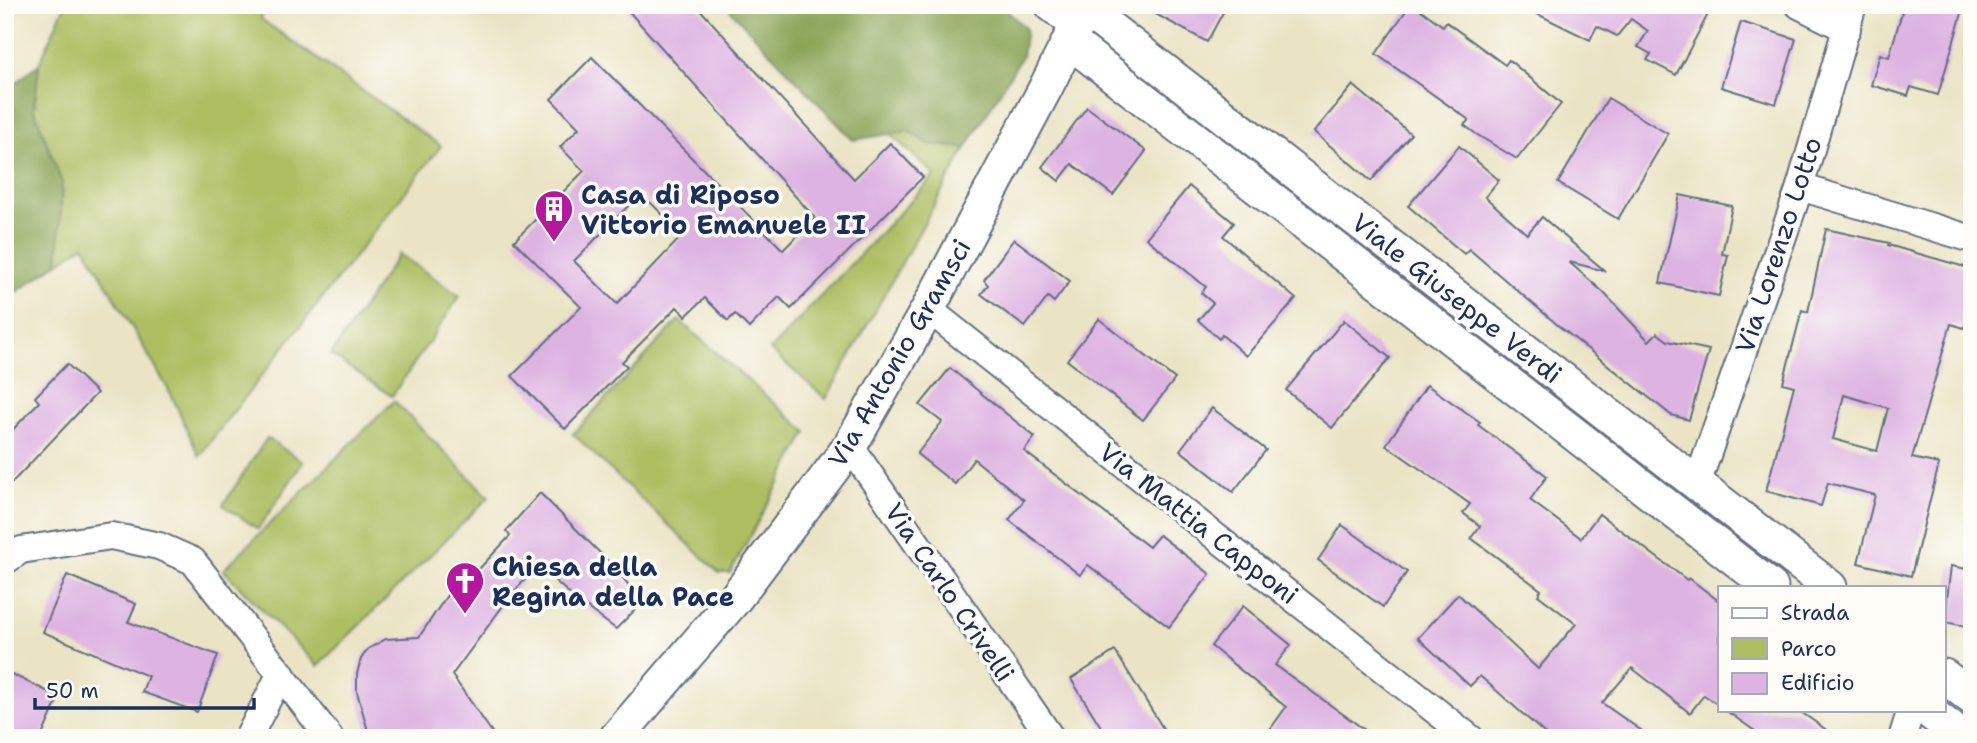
<svg xmlns="http://www.w3.org/2000/svg" width="1977" height="743" font-family="'Shantell Sans',sans-serif">
	<style>
		.green { fill: #adbd60; stroke: #64765f; stroke-width: 2 }
		.forest { fill: #8aa456; stroke: #526a5a; stroke-width: 2 }
		.building { fill: #ddb3e2; fill-rule: evenodd }
		.lines { fill: none; stroke-linecap: round; stroke-linejoin: round }
		.minor-casing { stroke: #636e82; stroke-width: 30 }
		.tertiary-casing { stroke: #636e82; stroke-width: 37 }
		.minor { stroke: #fff; stroke-width: 26 }
		.tertiary { stroke: #fff; stroke-width: 33 }
		.labels { text-anchor: middle; dominant-baseline: central; stroke-width: 7; stroke-linejoin: round; paint-order: stroke }
		.poi-label { font-size: 26px; font-weight: bold; fill: #1b2f5e; stroke: #fdfcf7; text-anchor: start }
		.street-label { font-size: 26px; fill: #1b2f5e; stroke: #fdfcf7 }
	</style>
	<rect width="100%" height="100%" fill="#fdfcf7"/>
	<filter id="ink" filterUnits="userSpaceOnUse"><feTurbulence type="fractalNoise" baseFrequency=".0143" numOctaves="2"/><feDisplacementMap in="SourceGraphic" scale="14" xChannelSelector="R" yChannelSelector="G"/><feConvolveMatrix kernelMatrix="1 2 1 2 8 2 1 2 1" color-interpolation-filters="sRGB"/></filter>
	<filter id="wash" filterUnits="userSpaceOnUse"><feTurbulence type="fractalNoise" baseFrequency=".00686" numOctaves="4" result="noise"/><feDisplacementMap in="SourceGraphic" scale="28" xChannelSelector="R" yChannelSelector="G"/><feGaussianBlur stdDeviation="1.57" result="paint"/><feColorMatrix in="noise" values="0 0 0 0 0 0 0 0 0 0 0 0 0 0 0 0 0 1.4 0 .05"/><feComposite in="paint" operator="in"/></filter>
	<g filter="url(#wash)">
		<rect width="100%" height="100%" fill="#eae4c5"/>
		<g class="green">
			<polygon points="65,5 265,5 261,19 441,146 199,456 172,396 84,245 58,263 62,183 34,109 39,64"/>
			<polygon points="908,131 929,144 966,148 826,399 770,350 935,175 889,133"/>
			<polygon points="399,254 460,296 392,396 331,355"/>
			<polygon points="679,320 807,432 730,573 719,573 573,434"/>
			<polygon points="394,401 489,497 318,666 223,570"/>
			<polygon points="267,438 303,462 258,529 223,505"/>
		</g>
		<g class="forest">
			<polygon points="730,5 1001,5 1026,29 1022,56 966,148 929,144 908,131 853,140 729,9"/>
			<polygon points="39,64 34,109 62,183 58,263 5,300 5,92"/>
		</g>
		<g id="blocks">
			<g class="building">
				<path d="M623,5H696L854,179L890,143L923,177L791,309L779,297L749,328L735,314L728,321L705,298L686,316L677,307L622,362L627,366L565,429L512,376L581,307L514,241L584,171L560,147L579,128L551,99L592,57L783,250L815,218ZM641,193L683,235L617,304L574,261Z"/>
				<polygon points="1139,5 1227,5 1207,42"/>
				<polygon points="1410,5 1414,5 1443,26 1446,22 1505,65 1509,60 1561,104 1517,159 1476,134 1464,125 1469,120 1376,54"/>
				<polygon points="1519,5 1713,5 1676,75 1647,60 1651,54 1638,47 1648,31 1631,19 1617,36 1597,26 1590,40"/>
				<polygon points="1904,5 1947,5 1963,10 1938,95 1911,87 1908,96 1871,85 1880,54 1889,57"/>
				<polygon points="1741,22 1796,39 1776,104 1721,87"/>
				<polygon points="1353,85 1411,134 1371,181 1314,132"/>
				<polygon points="1608,98 1668,134 1618,219 1558,183"/>
				<polygon points="1087,107 1146,151 1113,195 1072,164 1059,181 1042,167"/>
				<polygon points="1459,146 1499,180 1485,197 1527,234 1542,217 1605,271 1569,262 1603,292 1649,341 1657,333 1668,341 1709,350 1689,420 1671,415 1560,327 1469,249 1464,254 1408,206"/>
				<polygon points="1189,186 1234,223 1223,236 1296,299 1246,356 1222,335 1219,339 1198,320 1213,303 1201,293 1206,287 1146,238"/>
				<polygon points="1680,195 1732,206 1722,254 1728,255 1719,296 1660,283"/>
				<path d="M1826,229L1889,243L1888,245L1972,269V302L1964,328L1951,324L1912,458L1939,464L1911,576L1858,563L1875,495L1828,483L1821,506L1766,491L1794,386L1783,383L1802,310L1808,312ZM1844,395L1888,408L1877,451L1833,439Z"/>
				<polygon points="1014,239 1070,281 1054,302 1048,297 1025,327 981,294 988,285 984,280"/>
				<polygon points="1099,319 1175,379 1143,420 1067,360"/>
				<polygon points="1344,320 1390,358 1332,428 1286,390"/>
				<polygon points="67,364 97,393 5,490 5,438 39,402 35,397"/>
				<polygon points="950,368 1035,437 1024,451 1149,547 1159,535 1210,574 1169,627 1088,565 1080,575 1009,520 1024,500 974,459 955,484 917,454 942,422 920,405"/>
				<polygon points="1427,385 1480,422 1478,425 1547,476 1530,500 1581,538 1599,514 1687,580 1689,578 1720,602 1720,706 1704,695 1690,713 1632,668 1602,703 1652,738 1550,738 1480,676 1470,686 1418,638 1458,594 1538,669 1576,624 1538,595 1541,590 1471,538 1480,526 1463,513 1470,504 1386,445"/>
				<polygon points="1212,408 1266,450 1233,492 1180,450"/>
				<polygon points="540,493 612,565 643,602 616,629 575,599 538,565 511,595 452,675 496,738 370,738 357,692 357,674 361,659 368,649 386,639 419,637 452,588 460,595 479,569 510,536 506,531"/>
				<polygon points="1342,525 1407,572 1383,607 1318,560"/>
				<polygon points="1951,566 1972,570 1972,627 1944,622"/>
				<polygon points="67,575 136,604 128,622 218,655 197,712 142,692 148,676 43,632"/>
				<polygon points="1243,606 1291,645 1275,665 1376,738 1264,738 1286,707 1211,646"/>
				<polygon points="1115,651 1169,738 1108,738 1071,679"/>
				<polygon points="5,671 59,697 41,738 19,738 5,731"/>
				<polygon points="1725,710 1798,710 1838,738 1765,738"/>
			</g>
		</g>
	</g>
	<g filter="url(#ink)">
		<use href="#blocks" fill-opacity="0" stroke="#636e82" stroke-width="2"/>
		<g class="lines">
			<g class="minor-casing">
				<g id="minor">
					<polyline points="1799,5 1847,29"/>
					<polyline points="1800,187 1972,239"/>
					<polyline points="928,309 1470,738"/>
					<polyline points="850,446 1051,738"/>
					<polyline points="1697,484 1800,187 1853,5"/>
					<polyline points="5,561 21,550 111,536 159,546 193,561 330,738"/>
					<polyline points="248,738 281,673"/>
					<polyline points="1902,738 1911,710"/>
				</g>
			</g>
			<g class="tertiary-casing">
				<g id="tertiary">
					<polyline points="1052,5 1077,24"/>
					<polyline points="1085,9 1830,587"/>
					<polyline points="1069,41 1771,587"/>
					<polyline points="1944,676 1972,698"/>
					<polyline points="1927,710 1963,738"/>
					<polyline points="616,738 734,600 850,446 928,309 1045,89 1078,23"/>
				</g>
			</g>
			<use href="#minor" class="minor"/>
			<use href="#tertiary" class="tertiary"/>
		</g>
	</g>
	<defs>
		<g id="building-pin" transform="scale(2.0125)"><path d="M0 17L-7.5 6A9.5 9.5 0 1 1 7.5 6Z" fill="#b5179e" stroke="#fdfcf7"/><path d="M-4-6H4V6H1V3H-1V6H-4ZM-2.5-4.3h1.7v1.8h-1.7ZM.8-4.3h1.7v1.8H.8ZM-2.5-1h1.7V.8h-1.7ZM.8-1h1.7V.8H.8Z" fill="#fff"/></g>
		<g id="church-pin" transform="scale(2.0125)"><path d="M0 17L-7.5 6A9.5 9.5 0 1 1 7.5 6Z" fill="#b5179e" stroke="#fdfcf7"/><path d="M-1.2-6h2.4v3.5h3.3v2.4h-3.3V6h-2.4V-.1h-3.3v-2.4h3.3Z" fill="#fff"/></g>
	</defs>
	<g fill-rule="evenodd">
		<use href="#building-pin" x="554" y="209"/>
		<use href="#church-pin" x="465" y="581"/>
	</g>
	<g class="labels">
		<g class="poi-label">
			<text x="581" y="194">Casa di Riposo<tspan x="581" dy="30">Vittorio Emanuele II</tspan></text>
			<text x="492" y="566">Chiesa della<tspan x="492" dy="30">Regina della Pace</tspan></text>
		</g>
		<g class="street-label">
			<text transform="translate(1778 245) rotate(-72)">Via Lorenzo Lotto</text>
			<text transform="translate(1457 298) rotate(38)">Viale Giuseppe Verdi</text>
			<text transform="translate(899 353) rotate(-60)">Via Antonio Gramsci</text>
			<text transform="translate(1199 523) rotate(38)">Via Mattia Capponi</text>
			<text transform="translate(950 592) rotate(56)">Via Carlo Crivelli</text>
		</g>
	</g>
	<rect width="1977" height="743" fill="none" stroke="#fdfcf7" stroke-width="28"/>
	<rect x="1718" y="586" width="228" height="126" fill="#fdfcf7" stroke="#a3aaba" stroke-width="2"/>
	<rect x="1732" y="608" width="35" height="10" fill="#ffffff" stroke="#a3aaba" stroke-width="2"/>
	<text x="1781" y="620" font-size="21" fill="#1b2f5e">Strada</text>
	<rect x="1732" y="638" width="35" height="21" fill="#adbd60" stroke="#a3aaba" stroke-width="2"/>
	<text x="1781" y="656" font-size="21" fill="#1b2f5e">Parco</text>
	<rect x="1732" y="673" width="35" height="21" fill="#ddb3e2" stroke="#a3aaba" stroke-width="2"/>
	<text x="1781" y="690" font-size="21" fill="#1b2f5e">Edificio</text>
	<path d="M35 698v10h219v-10" fill="none" stroke="#1b2f5e" stroke-width="3.5"/>
	<text x="46" y="698" font-size="21" fill="#1b2f5e" stroke="#fdfcf7" stroke-width="5" paint-order="stroke">50 m</text>
</svg>
